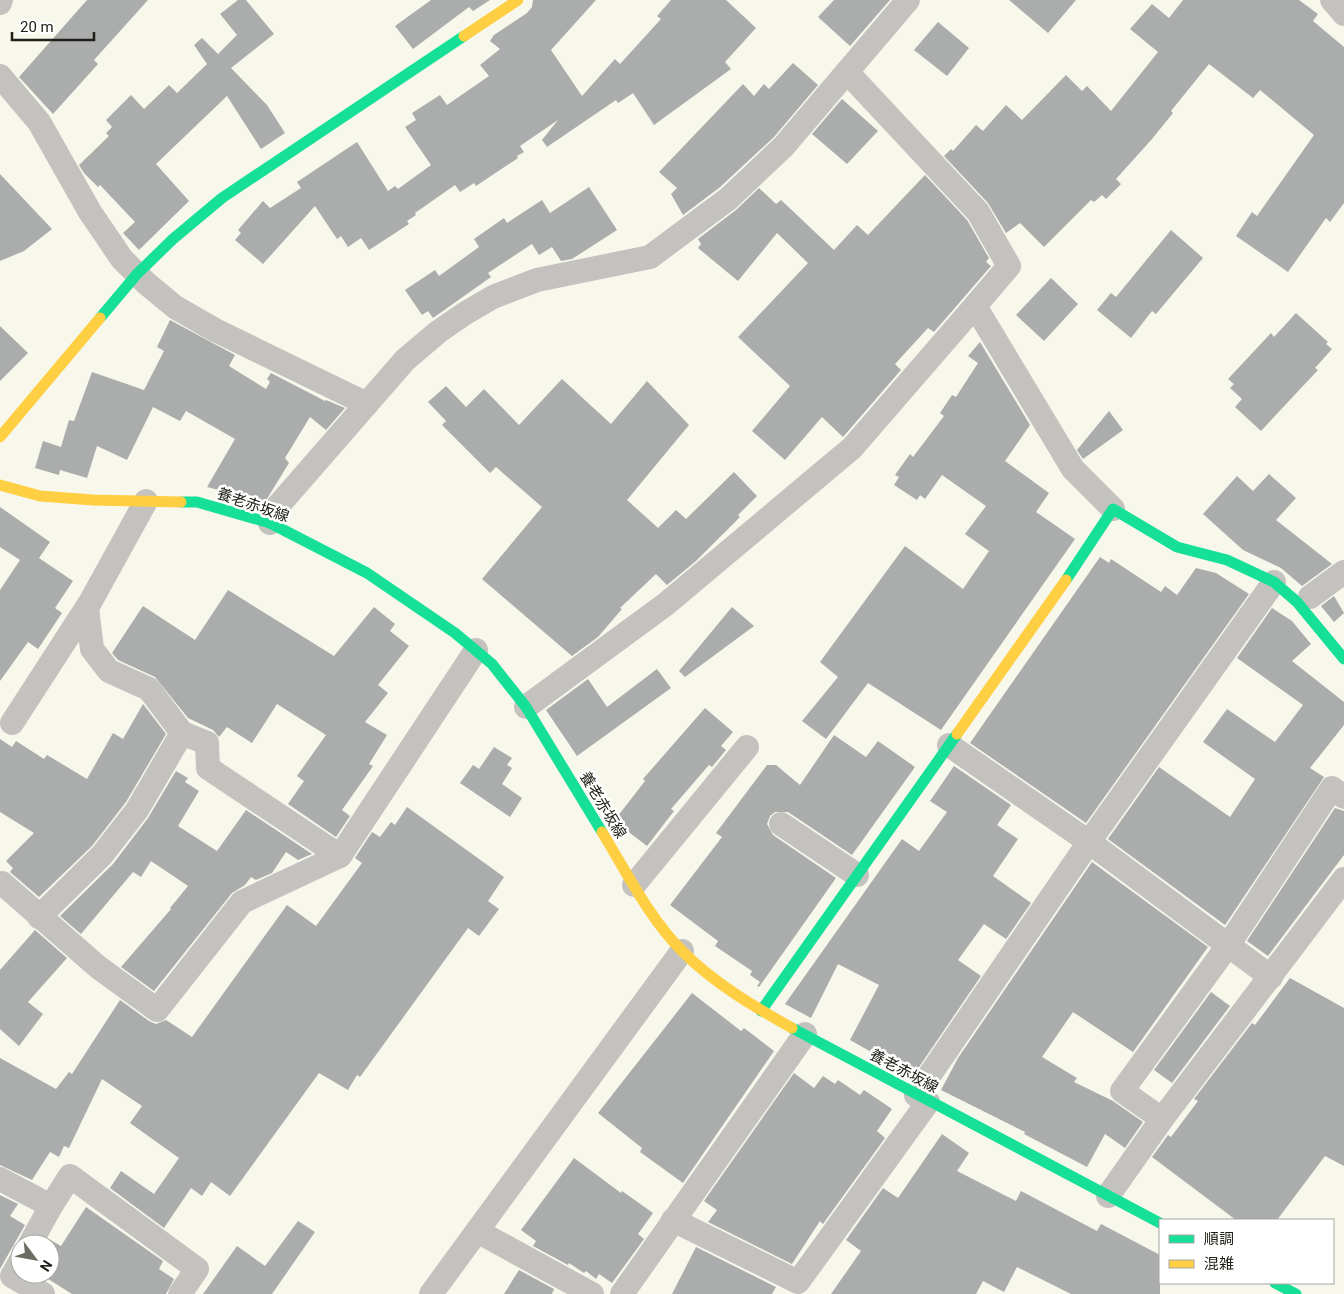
<svg xmlns="http://www.w3.org/2000/svg" width="1344" height="1294" font-family="Roboto,'Noto Sans JP',sans-serif">
	<style>
		.building { fill: #aaadab }
		.lines { fill: none; stroke-linecap: round; stroke-linejoin: round }
		.street { stroke: #c3c2be; stroke-width: 24 }
		.fast { stroke: #16e098; stroke-width: 11 }
		.slow { stroke: #ffcf43; stroke-width: 11 }
		.labels { text-anchor: middle; dominant-baseline: central; stroke-width: 5; stroke-linejoin: round; paint-order: stroke }
		.street-label { font-size: 15px; fill: #212018; stroke: #fff }
	</style>
	<rect width="100%" height="100%" fill="#f8f7ec"/>
	<g class="building">
		<polygon points="87,0 148,0 94,60 98,64 53,114 19,77"/>
		<polygon points="238,0 246,0 274,34 231,68 267,105 285,133 261,149 227,96 156,164 189,201 139,250 123,233 135,222 100,185 98,187 84,173 79,165 109,136 106,133 112,127 106,120 131,95 144,109 169,85 177,93 207,64 194,45 202,38 218,54 237,35 220,14"/>
		<polygon points="431,0 490,0 473,11 469,7 413,49 395,26"/>
		<polygon points="533,0 596,0 551,50 582,96 615,59 620,64 661,19 657,16 671,0 726,0 756,28 725,62 731,69 654,125 633,93 618,103 616,100 547,147 542,140 558,120 520,146 524,152 517,156 518,158 476,186 474,183 460,192 455,185 415,213 416,215 407,221 409,224 369,250 361,238 348,247 341,236 337,239 315,206 263,264 235,240 241,233 238,230 263,201 270,208 301,188 297,182 357,142 388,191 395,186 398,189 431,165 405,127 416,120 412,113 440,95 447,105 489,76 480,65 500,49 490,41 494,35 527,13 532,7"/>
		<polygon points="834,0 890,0 850,46 818,17"/>
		<polygon points="1009,0 1076,0 1048,33"/>
		<polygon points="1183,0 1299,0 1318,14 1313,21 1344,47 1344,203 1330,222 1326,218 1288,272 1236,236 1252,212 1257,216 1314,135 1260,90 1253,98 1209,64 1171,111 1173,113 1152,139 1116,179 1121,184 1106,199 1102,195 1094,202 1091,200 1044,247 1020,223 1006,233 988,203 944,156 951,149 953,151 976,125 983,131 1006,105 1022,120 1066,75 1082,91 1087,86 1111,111 1158,52 1130,29 1152,4 1169,18"/>
		<polygon points="938,22 969,48 947,76 914,50"/>
		<polygon points="793,63 818,85 774,137 719,188 683,215 671,194 677,188 659,172 743,84 754,96 764,84 769,89"/>
		<polygon points="842,99 878,131 847,164 812,134"/>
		<polygon points="0,174 52,229 24,251 0,261"/>
		<polygon points="925,175 967,220 989,258 986,262 991,266 934,332 928,328 895,364 901,370 843,437 822,417 785,460 752,431 790,386 738,337 808,263 777,233 738,281 698,248 701,244 698,239 736,210 759,188 776,204 781,200 834,250 857,225 868,235"/>
		<polygon points="589,187 617,230 572,259 561,261 552,247 539,255 532,244 488,273 491,277 433,318 428,311 422,315 405,290 435,270 439,276 479,247 474,239 504,218 507,223 542,200 550,213"/>
		<polygon points="1171,230 1203,258 1156,314 1152,311 1131,338 1097,310 1111,293 1116,297"/>
		<polygon points="1051,278 1078,304 1044,341 1016,315"/>
		<polygon points="1296,313 1328,342 1326,344 1332,349 1315,368 1318,370 1261,431 1235,407 1242,399 1230,388 1234,384 1228,379 1271,333 1274,337"/>
		<polygon points="170,320 235,355 229,366 266,389 270,382 267,379 271,373 325,401 326,400 345,408 326,430 310,417 285,458 289,463 265,502 207,487 235,439 186,411 180,421 153,407 127,460 97,446 87,478 60,470 59,475 35,468 43,441 61,447 69,420 74,421 92,372 144,390 164,351 157,347"/>
		<polygon points="0,326 28,353 0,381"/>
		<polygon points="980,342 1030,425 1005,461 1049,493 1036,512 1075,539 941,730 868,683 826,739 802,721 838,677 820,662 905,546 963,589 989,551 965,534 986,506 942,475 925,499 920,495 917,500 894,485 899,477 895,475 910,454 913,457 944,416 940,413 952,395 956,397 978,363 968,356"/>
		<polygon points="562,379 611,424 647,381 689,425 627,500 658,528 676,510 686,519 734,472 757,496 738,515 740,517 696,561 667,585 656,574 620,608 622,609 598,637 572,656 482,579 542,507 496,467 490,473 442,425 446,421 428,402 446,386 466,407 484,389 519,425"/>
		<polygon points="1109,411 1123,430 1083,459 1077,450"/>
		<polygon points="1269,474 1296,498 1276,520 1332,564 1302,586 1281,568 1243,550 1203,514 1237,476 1253,491"/>
		<polygon points="0,507 50,542 39,558 73,581 55,608 62,613 38,649 28,642 0,681 0,590 20,560 0,547"/>
		<polygon points="1100,557 1109,563 1111,559 1161,592 1165,586 1177,595 1196,568 1216,573 1249,594 1086,823 970,743"/>
		<polygon points="228,590 334,656 374,607 395,624 390,631 409,646 378,685 388,693 365,722 387,735 369,764 373,766 342,810 350,816 336,837 288,804 304,781 297,776 326,735 277,704 252,743 227,727 219,737 213,730 188,718 155,677 118,660 112,653 143,606 195,640"/>
		<polygon points="1334,596 1344,613 1334,622 1321,606"/>
		<polygon points="732,607 754,626 685,677 679,671"/>
		<polygon points="1272,608 1292,621 1311,644 1292,661 1344,702 1344,725 1310,768 1324,777 1225,925 1108,839 1159,767 1230,817 1255,779 1203,742 1227,709 1275,742 1303,705 1237,658"/>
		<polygon points="657,669 671,688 577,756 546,710 588,679 607,707"/>
		<polygon points="143,704 166,734 126,802 92,846 39,897 10,872 13,868 6,861 34,833 0,812 0,739 12,747 16,741 44,759 47,755 87,779 113,733 123,739"/>
		<polygon points="705,708 733,732 721,746 726,750 712,767 709,765 671,809 674,811 647,846 614,821 645,781 643,779"/>
		<polygon points="834,735 866,757 878,741 915,767 852,855 788,812 775,812 770,816 767,824 773,835 836,878 759,987 757,986 760,982 750,975 752,971 715,946 718,941 670,905 722,837 716,833 767,765 776,765 800,785"/>
		<polygon points="494,747 512,758 507,765 512,768 502,784 522,798 510,817 460,783 473,765 479,769"/>
		<polygon points="954,766 1011,805 997,825 1018,839 993,876 1031,903 1006,939 984,924 958,960 981,976 917,1070 908,1073 850,1040 879,985 838,964 811,1018 785,1004 902,839 919,851 947,812 930,801"/>
		<polygon points="176,771 188,778 185,782 199,791 178,826 217,851 246,810 312,854 298,860 286,852 272,873 256,880 251,877 245,885 232,893 154,991 121,967 171,909 170,908 188,886 151,861 141,877 133,872 81,934 60,916 113,864 148,818"/>
		<polygon points="407,807 504,877 488,901 499,909 479,936 468,928 360,1077 357,1075 348,1090 319,1073 230,1196 211,1182 202,1196 191,1188 164,1228 110,1188 121,1171 154,1194 179,1158 130,1123 142,1106 102,1079 69,1148 64,1146 59,1157 50,1152 32,1180 0,1165 0,1058 56,1089 69,1072 72,1074 120,1000 149,1021 156,1024 166,1020 192,1037 287,905 316,926 362,863 355,858 372,832 380,837 391,822 395,825"/>
		<polygon points="1335,808 1344,811 1344,855 1268,956 1247,941"/>
		<polygon points="1092,862 1208,947 1133,1052 1073,1012 1042,1057 1077,1078 1074,1082 1113,1101 1143,1122 1125,1148 1105,1134 1087,1167 1024,1134 1025,1132 941,1090 958,1058"/>
		<polygon points="35,930 67,958 28,1002 43,1014 19,1046 0,1029 0,970"/>
		<polygon points="1290,978 1344,1008 1344,1166 1325,1156 1277,1220 1236,1220 1152,1157 1168,1135 1171,1137 1198,1101 1194,1099 1252,1023 1255,1025"/>
		<polygon points="1211,992 1230,1006 1172,1083 1154,1070"/>
		<polygon points="692,993 741,1031 744,1028 774,1051 683,1183 640,1152 642,1148 598,1113"/>
		<polygon points="794,1073 814,1088 823,1076 835,1084 838,1080 860,1095 864,1090 892,1109 877,1131 885,1138 823,1224 820,1221 792,1264 708,1222 717,1210 704,1201"/>
		<polygon points="942,1134 969,1153 957,1171 1016,1201 1021,1191 1097,1231 1101,1224 1160,1255 1160,1294 1071,1294 1017,1267 1004,1292 983,1281 976,1294 831,1294 861,1251 846,1240 883,1188 898,1198"/>
		<polygon points="574,1158 621,1193 622,1191 653,1213 638,1234 644,1239 612,1283 599,1274 596,1279 586,1271 584,1273 569,1263 568,1265 533,1246 536,1241 521,1230"/>
		<polygon points="0,1195 18,1204 10,1216 25,1225 0,1269"/>
		<polygon points="86,1207 163,1261 159,1269 174,1279 166,1294 72,1294 45,1277 44,1274 50,1274 50,1244 46,1244 49,1239 61,1246"/>
		<polygon points="298,1221 315,1232 272,1294 203,1294 237,1246 265,1266"/>
		<polygon points="696,1247 776,1287 772,1294 672,1294"/>
		<polygon points="519,1270 554,1289 552,1294 504,1294"/>
	</g>
	<g class="lines">
		<g class="street">
			<polyline points="1332,0 1344,14"/>
			<polyline points="0,3 1,0"/>
			<polyline points="847,72 978,212 1009,266 975,306 1073,469 1113,509"/>
			<polyline points="0,76 39,122 90,212 122,259 146,283 175,307 215,330 367,404"/>
			<polyline points="270,523 278,506 405,360 438,332 464,314 493,297 537,280 650,257 728,199 784,146 908,0"/>
			<polyline points="1310,597 1344,572"/>
			<polyline points="526,707 666,604 852,448 975,306"/>
			<polyline points="12,723 89,604"/>
			<polyline points="182,733 207,743 208,768 340,856"/>
			<polyline points="949,745 1089,842 1271,977"/>
			<polyline points="781,824 857,875"/>
			<polyline points="634,885 747,747"/>
			<polyline points="0,886 2,883 98,967 157,1010 242,902 340,856 476,650"/>
			<polyline points="39,917 102,855 137,810 182,733 149,689 109,671 92,649 87,608 146,501"/>
			<polyline points="916,1095 1089,842 1274,582"/>
			<polyline points="1162,1119 1122,1091 1229,944 1332,788 1344,797"/>
			<polyline points="0,1179 51,1206 70,1176 197,1269 180,1294"/>
			<polyline points="1108,1196 1162,1119 1344,879"/>
			<polyline points="673,1220 798,1282 928,1102"/>
			<polyline points="477,1231 592,1294"/>
			<polyline points="30,1244 51,1206"/>
			<polyline points="20,1262 12,1276 43,1294"/>
			<polyline points="431,1294 682,951"/>
			<polyline points="622,1294 805,1034"/>
		</g>
		<g class="fast">
			<polyline points="100,318 137,274 173,239 222,198 464,36"/>
			<polyline points="181,502 197,502 270,523 367,573 455,633 492,664 526,707 602,832"/>
			<polyline points="1066,580 1113,509 1177,547 1227,560 1274,582 1297,602 1344,659"/>
			<polyline points="761,1011 957,734"/>
			<polyline points="792,1028 1160,1223"/>
			<polyline points="1275,1283 1296,1294"/>
		</g>
		<g class="slow">
			<polyline points="464,36 518,0"/>
			<polyline points="0,437 100,318"/>
			<polyline points="0,485 40,496 93,500 181,502"/>
			<polyline points="957,734 1066,580"/>
			<path d="M602,832C627,873 649,918 683,952C714,983 753,1006 792,1028"/>
		</g>
	</g>
	<g class="labels">
		<g class="street-label">
			<text transform="translate(253 505) rotate(19)">養老赤坂線</text>
			<text transform="translate(603 805) rotate(59)">養老赤坂線</text>
			<text transform="translate(904 1071) rotate(28)">養老赤坂線</text>
		</g>
	</g>
	<rect x="1159" y="1219" width="175" height="65" fill="#ffffff" stroke="#a6a6a3"/>
	<rect x="1169" y="1235" width="25" height="8" fill="#16e098" stroke="#a6a6a3"/>
	<text x="1204" y="1244" font-size="15" fill="#212018">順調</text>
	<rect x="1169" y="1260" width="25" height="8" fill="#ffcf43" stroke="#a6a6a3"/>
	<text x="1204" y="1269" font-size="15" fill="#212018">混雑</text>
	<g transform="translate(35 1259) rotate(122)"><circle r="24" fill="#ffffff" stroke="#a6a6a3"/>
	<path d="M0-4L9 19L0 12L-9 19Z" fill="#6c6b62"/>
	<text y="-8" font-size="14" font-weight="bold" text-anchor="middle" fill="#212018">N</text>
	</g>
	<path d="M12 32v8h82v-8" fill="none" stroke="#212018" stroke-width="2.5"/>
	<text x="20" y="32" font-size="15" fill="#212018" stroke="#ffffff" stroke-width="4" paint-order="stroke">20 m</text>
</svg>
